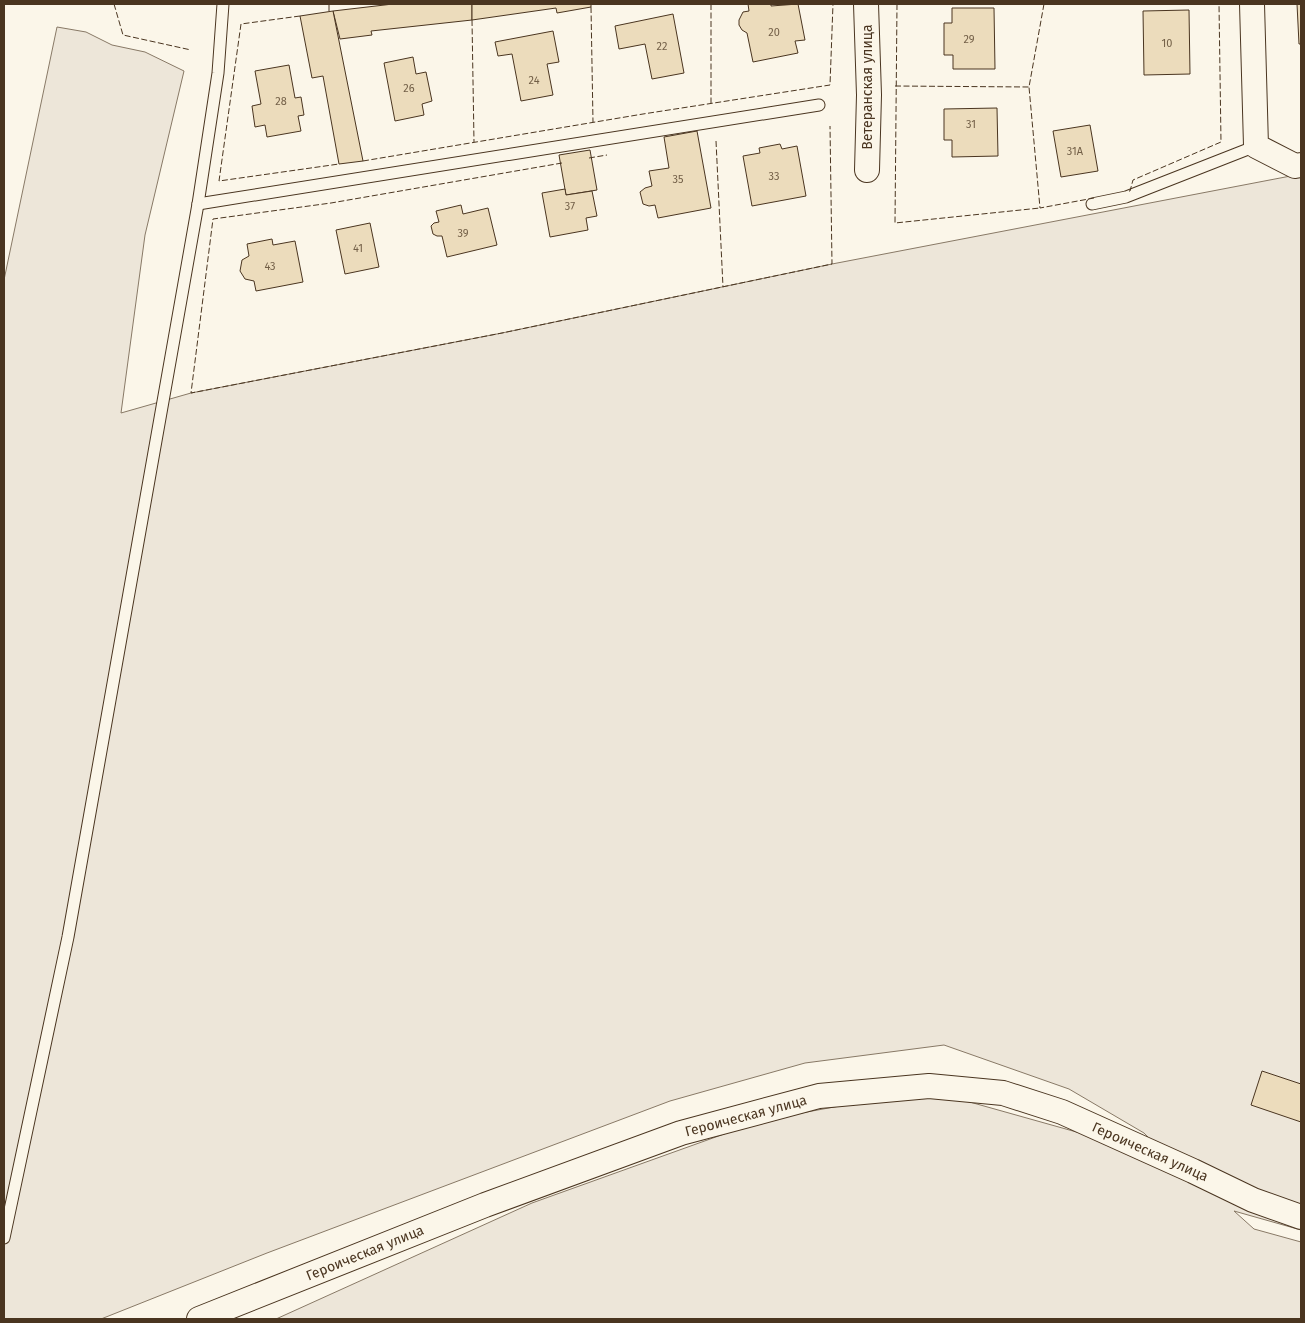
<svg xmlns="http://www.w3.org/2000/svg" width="1305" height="1323" font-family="'Fira Sans',sans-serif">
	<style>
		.green { fill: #ede6d9; stroke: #887966 }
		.building { fill: #ecdcbc; stroke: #4a3520 }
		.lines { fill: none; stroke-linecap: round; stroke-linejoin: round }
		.service-casing { stroke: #4a3520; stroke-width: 13 }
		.minor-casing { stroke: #4a3520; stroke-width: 26 }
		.service { stroke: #fbf6e9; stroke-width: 11 }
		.minor { stroke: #fbf6e9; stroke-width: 24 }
		.fence { stroke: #4a3520; stroke-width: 1; stroke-dasharray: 6 2.5; stroke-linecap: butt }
		.labels { text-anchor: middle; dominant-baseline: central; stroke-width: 4; stroke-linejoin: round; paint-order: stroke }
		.number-label { font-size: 11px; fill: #725f47 }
		.street-label { font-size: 14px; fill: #4a3520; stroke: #fbf6e9 }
	</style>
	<rect width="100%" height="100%" fill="#fbf6e9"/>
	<polygon class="green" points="57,27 86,32 112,45 145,52 184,71 145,235 121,413 191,393 502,333 832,264 1301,174 1301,1230 1234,1211 1254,1229 1301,1242 1301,1319 276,1319 532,1203 763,1120 927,1090 1169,1158 1144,1133 1069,1089 944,1045 805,1063 670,1101 267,1253 101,1319 4,1319 4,280"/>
	<g class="building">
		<polygon points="393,4 472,4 472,20 371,31 372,35 340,39 333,11"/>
		<polygon points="472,4 591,4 591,7 557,13 556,8 472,20"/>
		<polygon points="748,4 771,4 771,6 798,4 805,40 795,41 798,53 753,62 747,33 742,30 739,25 739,20 743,12 749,11"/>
		<polygon points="1297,4 1301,4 1301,44 1299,44"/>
		<polygon points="952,8 994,8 995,69 953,69 953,55 944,55 944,23 952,23"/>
		<polygon points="1189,10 1190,74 1144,75 1143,11"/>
		<polygon points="333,11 363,161 339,164 323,76 312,78 300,16"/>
		<polygon points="673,14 684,73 652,79 645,44 619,49 615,26"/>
		<polygon points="553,31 559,62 547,64 553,95 521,101 512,54 498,56 495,42"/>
		<polygon points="413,57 416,74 426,72 432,101 422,104 424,115 395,121 384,63"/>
		<polygon points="289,65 295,98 301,97 304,115 298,116 301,131 267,137 265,125 255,127 252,106 261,104 255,71"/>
		<polygon points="997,108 998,156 952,157 952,140 944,140 944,109"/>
		<polygon points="1090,125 1098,171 1061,177 1053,131"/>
		<polygon points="697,131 711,208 658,218 655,205 649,206 643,204 640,192 645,188 652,186 649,171 669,168 664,137"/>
		<polygon points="780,144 782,149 797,146 806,196 752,206 743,156 760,153 759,148"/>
		<polygon points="590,150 597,190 566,195 559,155"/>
		<polygon points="565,189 566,195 592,191 597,216 586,218 588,230 550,237 542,193"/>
		<polygon points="461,205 463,214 488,208 497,245 447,257 442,236 437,236 433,234 431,226 434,223 439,222 436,211"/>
		<polygon points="370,223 379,267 345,274 336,230"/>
		<polygon points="272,239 273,245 295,241 303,282 256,291 254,281 245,279 240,271 242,260 249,256 247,244"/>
		<polygon points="1262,1071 1301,1084 1301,1122 1251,1105"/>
	</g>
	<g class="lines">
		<g class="service-casing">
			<g id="service">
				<polyline points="198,204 819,105"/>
				<polyline points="1092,204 1126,197 1256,146"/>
				<polyline points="4,1238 68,937 198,204 218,73 223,4"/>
			</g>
		</g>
		<g class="minor-casing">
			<g id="minor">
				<polyline points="866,4 869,95 867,170"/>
				<polyline points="1252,4 1256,146 1295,166 1301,165"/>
				<polyline points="199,1319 485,1205 681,1133 819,1096 929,1086 1003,1093 1062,1112 1193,1171 1253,1200 1301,1217"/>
			</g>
		</g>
		<use href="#service" class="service"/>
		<use href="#minor" class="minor"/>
		<g class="fence">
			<polyline points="114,4 123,35 191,50"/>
			<polyline points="711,4 711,103"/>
			<polyline points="897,4 895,223 1040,208"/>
			<polyline points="1044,4 1029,87 1040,208 1094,198"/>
			<polyline points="591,7 593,122"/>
			<polyline points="329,11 329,4"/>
			<polyline points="300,16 241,24 219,181 339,164"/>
			<polyline points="472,20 474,142"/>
			<polyline points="895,86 1029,87"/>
			<polyline points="716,141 723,287"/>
			<polyline points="589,158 607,155"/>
			<polyline points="363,161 643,114 830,85 833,4"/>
			<polyline points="562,163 331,203 213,219 191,393 502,333 832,264 830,126"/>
			<polyline points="1129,191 1130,191 1133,180 1221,142 1219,4"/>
		</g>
	</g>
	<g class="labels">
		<g class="number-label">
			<text x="774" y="32">20</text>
			<text x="969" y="39">29</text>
			<text x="1167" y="43">10</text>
			<text x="662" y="46">22</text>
			<text x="534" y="80">24</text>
			<text x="409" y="88">26</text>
			<text x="281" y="101">28</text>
			<text x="971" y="124">31</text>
			<text x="1075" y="151">31А</text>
			<text x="774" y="176">33</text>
			<text x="678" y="179">35</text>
			<text x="570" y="206">37</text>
			<text x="463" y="233">39</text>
			<text x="358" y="248">41</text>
			<text x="270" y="266">43</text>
		</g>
		<g class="street-label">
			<text transform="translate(867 87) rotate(-90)">Ветеранская улица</text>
			<text transform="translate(746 1116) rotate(-15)">Героическая улица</text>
			<text transform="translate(1150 1152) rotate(24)">Героическая улица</text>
			<text transform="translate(365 1253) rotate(-22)">Героическая улица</text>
		</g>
	</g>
	<rect width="1305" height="1323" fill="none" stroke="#4a3520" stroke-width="10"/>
</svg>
